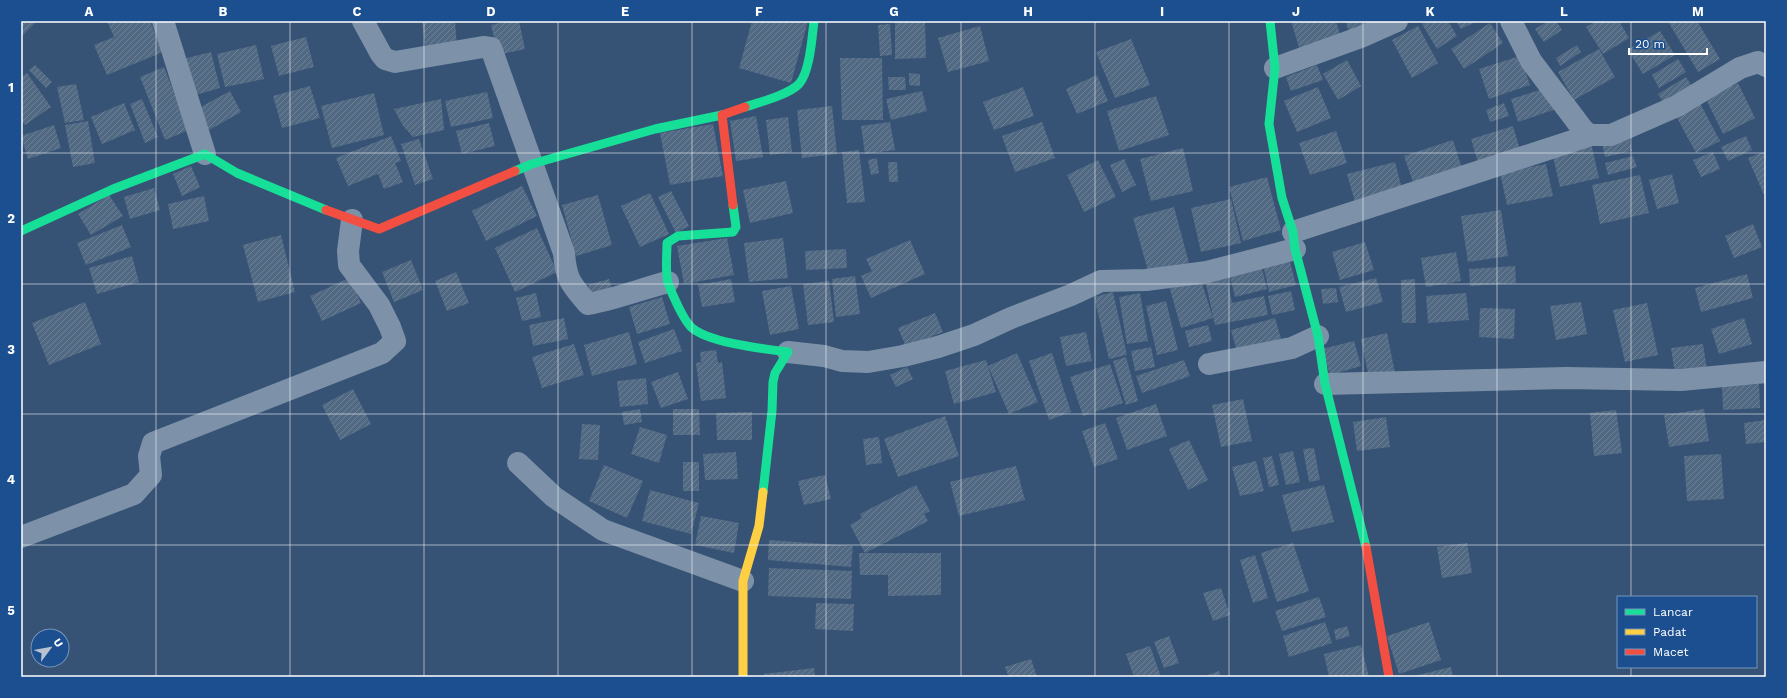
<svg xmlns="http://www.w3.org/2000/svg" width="1787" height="698" font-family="'Work Sans',sans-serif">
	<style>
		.building { fill: url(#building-hatch) }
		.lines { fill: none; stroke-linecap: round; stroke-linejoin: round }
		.street { stroke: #7d92a8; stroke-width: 22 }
		.fast { stroke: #16e098; stroke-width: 9 }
		.slow { stroke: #ffcf43; stroke-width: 9 }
		.jam { stroke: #f24e42; stroke-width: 9 }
		.grid { fill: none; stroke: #fff; stroke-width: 1; stroke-opacity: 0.55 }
		.neatline { fill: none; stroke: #fff; stroke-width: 1.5 }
		.grid-label { font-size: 13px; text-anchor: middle; font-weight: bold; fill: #fff }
	</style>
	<defs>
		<pattern id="building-hatch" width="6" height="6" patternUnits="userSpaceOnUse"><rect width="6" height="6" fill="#526984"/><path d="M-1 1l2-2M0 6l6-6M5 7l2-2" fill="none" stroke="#6c8096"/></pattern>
	</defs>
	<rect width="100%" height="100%" fill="#365274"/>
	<g class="building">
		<polygon points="21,21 37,21 21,37"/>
		<polygon points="107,21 150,21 163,52 107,75 94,45 114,37"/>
		<polygon points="422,21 455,21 457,47 426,50"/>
		<polygon points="509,21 519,21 525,49 498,55 491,25"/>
		<polygon points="752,21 808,21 791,83 739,68"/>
		<polygon points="895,21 925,21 926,58 895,59"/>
		<polygon points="1291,21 1336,21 1342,41 1301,54"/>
		<polygon points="1345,21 1382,21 1351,36"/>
		<polygon points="1426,21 1448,21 1457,36 1437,49 1422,24"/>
		<polygon points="1456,21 1477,21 1461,29"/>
		<polygon points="1548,21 1556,21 1562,30 1544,42 1535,29"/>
		<polygon points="1596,21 1619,21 1629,38 1603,54 1586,27"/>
		<polygon points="1672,21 1697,21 1720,59 1698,72 1669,23"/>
		<polygon points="1490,23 1503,43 1464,69 1451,49"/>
		<polygon points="890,24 892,55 880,56 878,25"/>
		<polygon points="980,26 989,61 948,72 938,38"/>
		<polygon points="1418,26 1438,63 1412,78 1392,40"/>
		<polygon points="1660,31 1675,55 1643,74 1628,50"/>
		<polygon points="306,37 314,67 279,76 271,46"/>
		<polygon points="1131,39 1150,85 1115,98 1096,52"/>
		<polygon points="256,45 264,79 225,87 217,54"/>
		<polygon points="1577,45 1581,52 1560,66 1556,58"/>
		<polygon points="1599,49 1615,77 1574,100 1558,72"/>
		<polygon points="211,52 220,88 188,97 179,60"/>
		<polygon points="1520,56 1530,85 1489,99 1479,69"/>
		<polygon points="840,58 882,58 883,120 842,120"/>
		<polygon points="1678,59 1686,72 1659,88 1652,75"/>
		<polygon points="1347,60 1361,86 1338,100 1323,74"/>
		<polygon points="35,65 52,82 46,88 29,70"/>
		<polygon points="1317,65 1323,80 1291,91 1286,77"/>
		<polygon points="164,67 189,130 165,140 140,77"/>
		<polygon points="27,73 51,107 25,125 21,120 21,77"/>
		<polygon points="909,73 920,74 920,86 909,85"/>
		<polygon points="1097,75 1108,101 1077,114 1066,89"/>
		<polygon points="888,77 905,77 906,90 889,90"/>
		<polygon points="1686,77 1693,88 1665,105 1658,94"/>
		<polygon points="1738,83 1755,118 1723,134 1706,99"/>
		<polygon points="76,84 84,120 65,123 57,87"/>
		<polygon points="310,86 320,118 282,128 273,96"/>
		<polygon points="1023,87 1034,116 994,130 983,102"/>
		<polygon points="1318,87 1331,118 1297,132 1284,101"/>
		<polygon points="1549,87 1556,109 1518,122 1511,99"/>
		<polygon points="230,91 241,112 209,130 197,109"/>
		<polygon points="922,91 927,111 891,120 886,99"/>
		<polygon points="487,92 493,118 451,127 445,101"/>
		<polygon points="374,93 384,135 332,148 321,106"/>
		<polygon points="1156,96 1169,135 1119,151 1107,111"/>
		<polygon points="142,99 158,137 145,143 130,104"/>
		<polygon points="441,99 444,130 413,137 403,126 394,109"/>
		<polygon points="124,103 135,130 102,144 91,117"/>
		<polygon points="1504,103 1509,116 1490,122 1486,110"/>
		<polygon points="1700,103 1720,141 1696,153 1676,116"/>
		<polygon points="832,106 837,154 802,158 797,110"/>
		<polygon points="756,116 763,157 736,161 730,121"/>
		<polygon points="788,117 792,152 770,155 766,120"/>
		<polygon points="88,121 95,163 73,167 65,125"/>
		<polygon points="890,122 895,150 865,154 861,126"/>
		<polygon points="1042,122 1055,158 1015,172 1002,136"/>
		<polygon points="489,123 495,146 462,154 456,131"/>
		<polygon points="713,124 723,176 670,185 660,133"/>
		<polygon points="54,125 61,148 28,159 21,136"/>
		<polygon points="1513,126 1521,153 1479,166 1471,139"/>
		<polygon points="1336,131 1347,163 1310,175 1299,143"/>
		<polygon points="391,136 401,161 395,163 403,182 384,189 378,174 348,186 336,158"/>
		<polygon points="1746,136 1752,150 1728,161 1721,147"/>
		<polygon points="1629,137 1632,151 1605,157 1602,143"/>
		<polygon points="419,139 433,179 415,185 401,144"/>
		<polygon points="1453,140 1464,175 1416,191 1404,156"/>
		<polygon points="1591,143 1599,178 1560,187 1552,152"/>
		<polygon points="1183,148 1193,191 1151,201 1140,159"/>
		<polygon points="859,150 865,202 847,203 842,152"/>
		<polygon points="1766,151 1766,194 1764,195 1748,158"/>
		<polygon points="1713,152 1720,169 1701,177 1693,160"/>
		<polygon points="1633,156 1637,167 1608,175 1605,163"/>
		<polygon points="877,158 879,173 871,175 868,160"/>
		<polygon points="1124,159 1136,185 1122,192 1110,165"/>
		<polygon points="1098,160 1116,197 1084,212 1067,175"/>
		<polygon points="888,162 897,162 898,182 889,182"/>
		<polygon points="1395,162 1402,189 1355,202 1347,174"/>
		<polygon points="1546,164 1553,196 1507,205 1500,173"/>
		<polygon points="191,166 200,187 182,196 173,174"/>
		<polygon points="1672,174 1679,203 1657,209 1649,180"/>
		<polygon points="1640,175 1649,213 1600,224 1592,185"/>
		<polygon points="1267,177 1281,230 1243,241 1229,187"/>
		<polygon points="786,181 793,213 750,223 743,190"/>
		<polygon points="522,186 537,216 486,241 472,211"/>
		<polygon points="154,188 160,210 130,219 124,197"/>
		<polygon points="671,191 689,226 676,233 658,197"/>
		<polygon points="650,193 669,234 640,247 621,206"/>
		<polygon points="109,195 123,216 91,235 78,214"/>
		<polygon points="598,195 612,245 576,256 562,205"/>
		<polygon points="204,196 209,221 173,229 168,204"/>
		<polygon points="1231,199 1241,243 1201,252 1191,208"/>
		<polygon points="1174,207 1189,263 1149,274 1133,218"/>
		<polygon points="1501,210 1508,256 1468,262 1461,216"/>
		<polygon points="1753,224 1762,247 1734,258 1725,236"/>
		<polygon points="122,225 131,247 86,265 77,243"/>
		<polygon points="537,228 557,272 515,292 495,248"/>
		<polygon points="281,235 295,292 258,302 243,245"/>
		<polygon points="727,238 734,275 684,284 677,246"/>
		<polygon points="783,238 788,278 749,282 744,243"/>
		<polygon points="910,240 925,274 871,298 861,276 872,271 866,259"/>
		<polygon points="1365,242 1374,270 1340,280 1332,252"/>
		<polygon points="846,249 847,268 806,270 805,251"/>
		<polygon points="1456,252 1461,281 1426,287 1421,258"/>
		<polygon points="132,256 139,282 97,294 89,268"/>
		<polygon points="1289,258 1296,285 1269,292 1263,264"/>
		<polygon points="411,260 423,290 394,302 382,272"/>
		<polygon points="1515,266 1516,283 1470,286 1469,269"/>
		<polygon points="1262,268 1267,289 1235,297 1230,276"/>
		<polygon points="456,272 469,303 447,311 435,281"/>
		<polygon points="1747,274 1753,298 1701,312 1695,288"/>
		<polygon points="1227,275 1232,303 1264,296 1268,315 1215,325 1205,280"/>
		<polygon points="855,276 860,314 836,317 832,279"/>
		<polygon points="1200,277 1213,318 1181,328 1169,286"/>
		<polygon points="349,278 361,303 322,321 310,296"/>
		<polygon points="1376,278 1383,302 1346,312 1339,287"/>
		<polygon points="609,279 614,295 593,301 588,285"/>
		<polygon points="731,279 735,302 702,307 698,285"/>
		<polygon points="1415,279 1416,323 1402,323 1401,280"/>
		<polygon points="829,281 834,322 808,325 803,284"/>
		<polygon points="791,286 799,329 770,335 762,291"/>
		<polygon points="1336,288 1338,302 1323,304 1321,289"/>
		<polygon points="1291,291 1295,310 1272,315 1268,296"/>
		<polygon points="1113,292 1127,355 1109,359 1094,297"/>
		<polygon points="536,293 541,317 522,321 516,298"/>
		<polygon points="1140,293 1148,341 1127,344 1119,297"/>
		<polygon points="1466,293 1469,320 1428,323 1426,296"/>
		<polygon points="662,297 670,324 637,334 629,307"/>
		<polygon points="1166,301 1178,350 1157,355 1146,306"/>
		<polygon points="85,302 101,344 49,365 32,323"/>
		<polygon points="1581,302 1587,334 1556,340 1550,306"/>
		<polygon points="1647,303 1658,355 1625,362 1613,310"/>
		<polygon points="1480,308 1515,309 1514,339 1479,337"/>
		<polygon points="935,313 943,332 906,347 898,328"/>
		<polygon points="564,318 568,339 533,346 529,325"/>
		<polygon points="1275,318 1282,342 1238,355 1231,330"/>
		<polygon points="1744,318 1752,344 1719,354 1711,329"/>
		<polygon points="1208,325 1212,341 1189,347 1185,331"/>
		<polygon points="674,329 682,351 645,363 638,342"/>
		<polygon points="629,332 637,364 592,376 584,345"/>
		<polygon points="1086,332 1092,361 1066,366 1060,337"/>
		<polygon points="1387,333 1395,373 1369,378 1361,339"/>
		<polygon points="1354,341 1361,366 1330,375 1322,349"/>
		<polygon points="574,344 584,375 542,388 532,357"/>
		<polygon points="1703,344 1707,370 1675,374 1671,348"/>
		<polygon points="1151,347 1155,367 1135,371 1131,351"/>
		<polygon points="716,350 718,363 722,362 726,398 701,401 696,363 701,362 700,352"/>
		<polygon points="1017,353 1038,402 1009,414 988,366"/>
		<polygon points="1052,353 1071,412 1049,420 1029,361"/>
		<polygon points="1126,357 1138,401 1126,405 1113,361"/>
		<polygon points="986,360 996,392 954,404 945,371"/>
		<polygon points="1184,360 1190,376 1142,393 1136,376"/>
		<polygon points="1110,364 1123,403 1083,416 1070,377"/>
		<polygon points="907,367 913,379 896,387 890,375"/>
		<polygon points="678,372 688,399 661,408 651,382"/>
		<polygon points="646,378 648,404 620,407 617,381"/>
		<polygon points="1759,384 1760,408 1723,410 1722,386"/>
		<polygon points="353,389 371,424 340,440 322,405"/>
		<polygon points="1243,399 1252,441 1221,447 1212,405"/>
		<polygon points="1156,404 1167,436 1127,450 1116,418"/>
		<polygon points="640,409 642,422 624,425 622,412"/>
		<polygon points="673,409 699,409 700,435 673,435"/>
		<polygon points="1704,409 1709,441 1669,447 1664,415"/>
		<polygon points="1616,410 1622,453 1594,456 1590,413"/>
		<polygon points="752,412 752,440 717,440 716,413"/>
		<polygon points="945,416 959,456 898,477 884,439"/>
		<polygon points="1386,417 1390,447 1357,451 1353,422"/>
		<polygon points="1766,420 1766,442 1746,444 1744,423"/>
		<polygon points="1105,423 1118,459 1094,467 1082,431"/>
		<polygon points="582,424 600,425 598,460 579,459"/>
		<polygon points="640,427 667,435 659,463 631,454"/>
		<polygon points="879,437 882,463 866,465 863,439"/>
		<polygon points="1189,440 1208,480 1188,490 1169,449"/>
		<polygon points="1314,448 1320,480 1309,482 1303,449"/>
		<polygon points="1293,451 1300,482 1286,485 1279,454"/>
		<polygon points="736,452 738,479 705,480 703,454"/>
		<polygon points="1721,454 1724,499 1687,501 1684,456"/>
		<polygon points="1272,456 1279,485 1269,487 1263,458"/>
		<polygon points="1256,461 1264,491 1240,496 1232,467"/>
		<rect x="683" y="462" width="16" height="29"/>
		<polygon points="604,465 643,481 627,518 589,501"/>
		<polygon points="1016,466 1025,500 959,516 950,482"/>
		<polygon points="825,475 831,499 804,505 798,481"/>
		<polygon points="916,485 930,511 924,514 928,521 865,553 941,553 941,595 888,596 888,575 860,575 859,553 865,553 850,525 862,518 860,514"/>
		<polygon points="1324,485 1334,522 1292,532 1282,495"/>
		<polygon points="650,490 699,503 691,534 642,521"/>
		<polygon points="701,516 739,523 734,553 695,545"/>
		<polygon points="769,540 853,546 851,567 768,560"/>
		<polygon points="1293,543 1309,591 1277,602 1261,553"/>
		<polygon points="1467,543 1472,573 1442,578 1437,547"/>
		<polygon points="1255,555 1268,598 1253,603 1240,560"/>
		<polygon points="769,568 852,571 851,599 768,596"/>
		<polygon points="1221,588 1230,615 1213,621 1203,593"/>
		<polygon points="1319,597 1326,617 1282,631 1275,611"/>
		<polygon points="816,603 854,604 853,631 815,629"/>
		<polygon points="1325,622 1332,643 1289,657 1283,636"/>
		<polygon points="1429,622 1441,660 1399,674 1387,636"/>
		<polygon points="1347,626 1350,636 1336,640 1334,630"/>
		<polygon points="1169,636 1179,663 1164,668 1154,642"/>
		<polygon points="1361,645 1369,677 1329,677 1324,654"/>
		<polygon points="1150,646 1161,677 1134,677 1126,654"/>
		<polygon points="1031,659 1037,677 1009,677 1005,667"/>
		<polygon points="1451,667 1453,677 1414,677 1414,676"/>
		<polygon points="814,668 815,677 765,677 764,674"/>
		<polygon points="1219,671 1221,677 1202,677"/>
	</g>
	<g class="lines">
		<g class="street">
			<polyline points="163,21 205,154"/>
			<path d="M363,21L381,54L385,59L395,62L483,47L491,48L564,253C566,280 571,284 588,304C615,299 641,289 668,282"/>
			<polyline points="1511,21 1531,61 1584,131 1591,135 1611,135 1677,106 1740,68 1758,62 1766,66"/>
			<polyline points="1275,68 1361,37 1397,21"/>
			<polyline points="1293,232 1591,135"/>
			<polyline points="788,352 824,356 842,361 868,362 903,356 938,347 974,335 1011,318 1071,295 1101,281 1146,280 1207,272 1295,249"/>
			<polyline points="1209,364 1292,348 1318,336"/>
			<polyline points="1325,384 1566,378 1681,380 1766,372"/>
			<polyline points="518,463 554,497 603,530 743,581"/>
			<polyline points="21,537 134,494 151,475 149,456 153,443 382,353 395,341 390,327 379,305 349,265 348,251 352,220"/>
		</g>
		<g class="fast">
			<polyline points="1270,21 1275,68 1269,124 1282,198 1293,232 1295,249 1318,336 1325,384 1366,547"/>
			<path d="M745,107C760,102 788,95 799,84C810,72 812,37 814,21"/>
			<polyline points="515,171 532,164 655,129 722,115"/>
			<path d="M733,205L736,227L733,232L678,236L667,243C667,255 665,271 668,283C672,294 683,319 691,327C708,343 765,349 788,352L775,373L773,382L772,411L763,492"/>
			<polyline points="21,231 113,189 205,154 237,173 326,210"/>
		</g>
		<polyline class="slow" points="743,677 743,581 759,526 763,492"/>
		<g class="jam">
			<polyline points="733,205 722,115 745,107"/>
			<polyline points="326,210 379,229 515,171"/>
			<polyline points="1366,547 1389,677"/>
		</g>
	</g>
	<path class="grid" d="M156,21V677M290,21V677M424,21V677M558,21V677M692,21V677M826,21V677M961,21V677M1095,21V677M1229,21V677M1363,21V677M1497,21V677M1631,21V597M21,153H1766M21,284H1766M21,414H1766M21,545H1766M1631,667V677"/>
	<rect width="1787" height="698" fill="none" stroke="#1b4f8f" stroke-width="44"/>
	<rect x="1617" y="596" width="140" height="72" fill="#1b4f8f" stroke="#7695bc"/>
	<rect x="1625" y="609" width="20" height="6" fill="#16e098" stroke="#7695bc"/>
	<text x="1653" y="616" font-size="12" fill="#ffffff">Lancar</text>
	<rect x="1625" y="629" width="20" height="6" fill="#ffcf43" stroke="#7695bc"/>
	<text x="1653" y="636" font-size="12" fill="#ffffff">Padat</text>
	<rect x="1625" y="649" width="20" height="6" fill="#f24e42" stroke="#7695bc"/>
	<text x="1653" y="656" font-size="12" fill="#ffffff">Macet</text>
	<g transform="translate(50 648) rotate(58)"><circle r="19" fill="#1b4f8f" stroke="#7695bc"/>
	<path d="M0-3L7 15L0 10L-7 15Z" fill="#b9c2ce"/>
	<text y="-6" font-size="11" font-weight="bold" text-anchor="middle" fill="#ffffff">U</text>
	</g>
	<path d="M1629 48v6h78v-6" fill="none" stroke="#ffffff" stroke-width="2"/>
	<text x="1635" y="48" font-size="12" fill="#ffffff" stroke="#1b4f8f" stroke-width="3" paint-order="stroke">20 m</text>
	<rect x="22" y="22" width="1743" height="654" class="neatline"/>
	<g class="grid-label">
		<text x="89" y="16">A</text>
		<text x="223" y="16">B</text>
		<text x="357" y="16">C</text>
		<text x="491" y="16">D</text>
		<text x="625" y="16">E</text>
		<text x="759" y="16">F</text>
		<text x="894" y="16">G</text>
		<text x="1028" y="16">H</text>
		<text x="1162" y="16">I</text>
		<text x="1296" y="16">J</text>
		<text x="1430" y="16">K</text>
		<text x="1564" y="16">L</text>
		<text x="1698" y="16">M</text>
		<text x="11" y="92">1</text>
		<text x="11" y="223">2</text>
		<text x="11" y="354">3</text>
		<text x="11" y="484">4</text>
		<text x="11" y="615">5</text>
	</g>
</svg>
